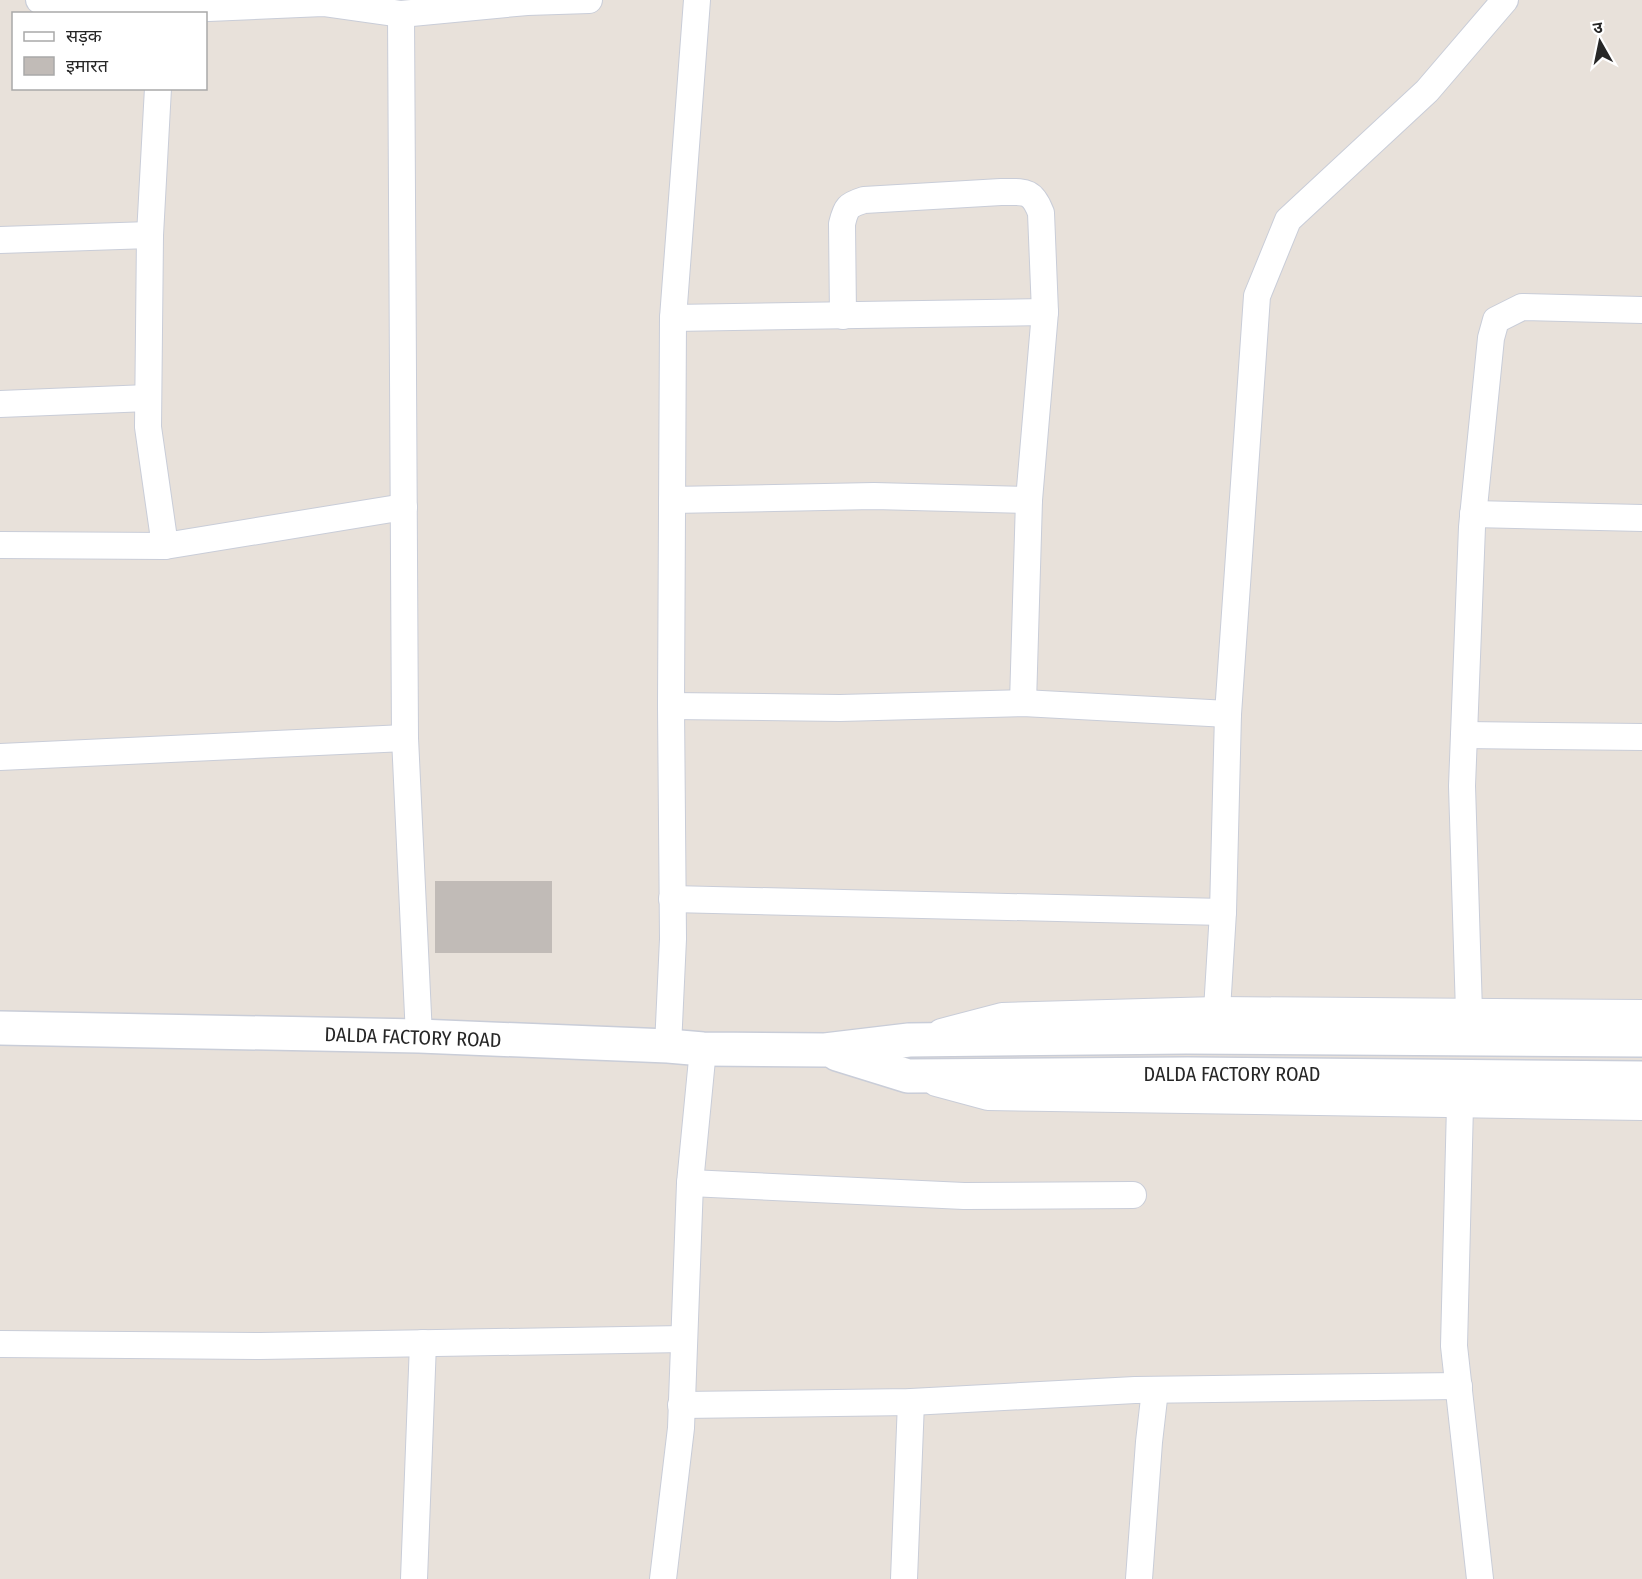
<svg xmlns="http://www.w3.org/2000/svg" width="1642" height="1579" font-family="'Fira Sans Condensed','Noto Sans Devanagari',sans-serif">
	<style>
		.building { fill: #c1bbb7 }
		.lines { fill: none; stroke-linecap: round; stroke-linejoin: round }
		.street-casing { stroke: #c9cdd8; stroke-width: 28 }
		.secondary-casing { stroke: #c9cdd8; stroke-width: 36 }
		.street { stroke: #fff; stroke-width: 26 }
		.secondary { stroke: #fff; stroke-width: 33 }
		.labels { text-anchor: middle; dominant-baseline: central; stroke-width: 4.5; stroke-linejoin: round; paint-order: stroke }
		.street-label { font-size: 20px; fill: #272727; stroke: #fff }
	</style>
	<rect width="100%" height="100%" fill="#e8e1da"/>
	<rect class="building" x="435" y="881" width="117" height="72"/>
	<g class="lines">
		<g class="street-casing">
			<g id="street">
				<polyline points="39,0 162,10 323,3 401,14 527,2 589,0"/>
				<polyline points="401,14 405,738 419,1036"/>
				<polyline points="0,240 150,235"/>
				<path d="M843,316L842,224C846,207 848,205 864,200L1001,192C1024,192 1032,189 1041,213L1045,312L1029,500L1023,703"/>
				<polyline points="673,318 1045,312"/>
				<polyline points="0,404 148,398"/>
				<polyline points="672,500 874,496 1029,500"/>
				<polyline points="1473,514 1642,518"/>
				<polyline points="0,545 165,546 148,427 150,235 158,88"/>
				<polyline points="165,546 404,507"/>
				<polyline points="671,706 840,708 1023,703 1228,714"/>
				<polyline points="1464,735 1642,737"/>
				<polyline points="0,757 405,738"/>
				<polyline points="672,899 1223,912"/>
				<polyline points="1217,1010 1223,912 1228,714 1257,296 1288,220 1427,91 1505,0"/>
				<polyline points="1469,1012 1462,786 1472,527 1491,338 1496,320 1522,307 1642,310"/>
				<polyline points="941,1032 1002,1016 1217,1010 1642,1013"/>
				<polyline points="668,1046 673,939 671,706 673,318 697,0"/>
				<polyline points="936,1083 988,1097 1642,1107"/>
				<polyline points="1460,1105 1454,1346 1480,1579"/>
				<polyline points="690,1183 964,1196 1133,1195"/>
				<polyline points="0,1344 260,1346 684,1339"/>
				<polyline points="681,1405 911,1402 1135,1390 1459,1386"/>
				<polyline points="414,1579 423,1343"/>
				<polyline points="663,1579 681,1428 690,1183 703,1049"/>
				<polyline points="904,1579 911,1402"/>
				<polyline points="1139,1579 1149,1442 1155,1390"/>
			</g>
		</g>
		<g class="secondary-casing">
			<g id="secondary">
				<polyline points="0,1028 419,1036 668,1046 703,1049 825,1050 909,1040 1186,1037 1642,1040"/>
				<polyline points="837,1054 908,1076 1188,1074 1642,1078"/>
			</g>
		</g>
		<use href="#street" class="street"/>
		<use href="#secondary" class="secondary"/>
	</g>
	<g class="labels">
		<g class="street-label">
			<text transform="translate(413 1037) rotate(2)">DALDA FACTORY ROAD</text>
			<text x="1232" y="1074">DALDA FACTORY ROAD</text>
		</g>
	</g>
	<rect x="12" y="12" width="195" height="78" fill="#ffffff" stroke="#a9a9a9" stroke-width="1.5"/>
	<rect x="24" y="32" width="30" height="9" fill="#ffffff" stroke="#a9a9a9" stroke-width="1.5"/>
	<text x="66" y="42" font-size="18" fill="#272727">सड़क</text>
	<rect x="24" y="57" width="30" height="18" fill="#c1bbb7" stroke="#a9a9a9" stroke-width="1.5"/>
	<text x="66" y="72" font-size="18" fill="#272727">इमारत</text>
	<g transform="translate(1600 42) rotate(351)" stroke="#ffffff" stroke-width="4.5" paint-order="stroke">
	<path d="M0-4.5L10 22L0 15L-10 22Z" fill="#272727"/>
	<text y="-9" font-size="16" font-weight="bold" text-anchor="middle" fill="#272727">उ</text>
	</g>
</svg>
